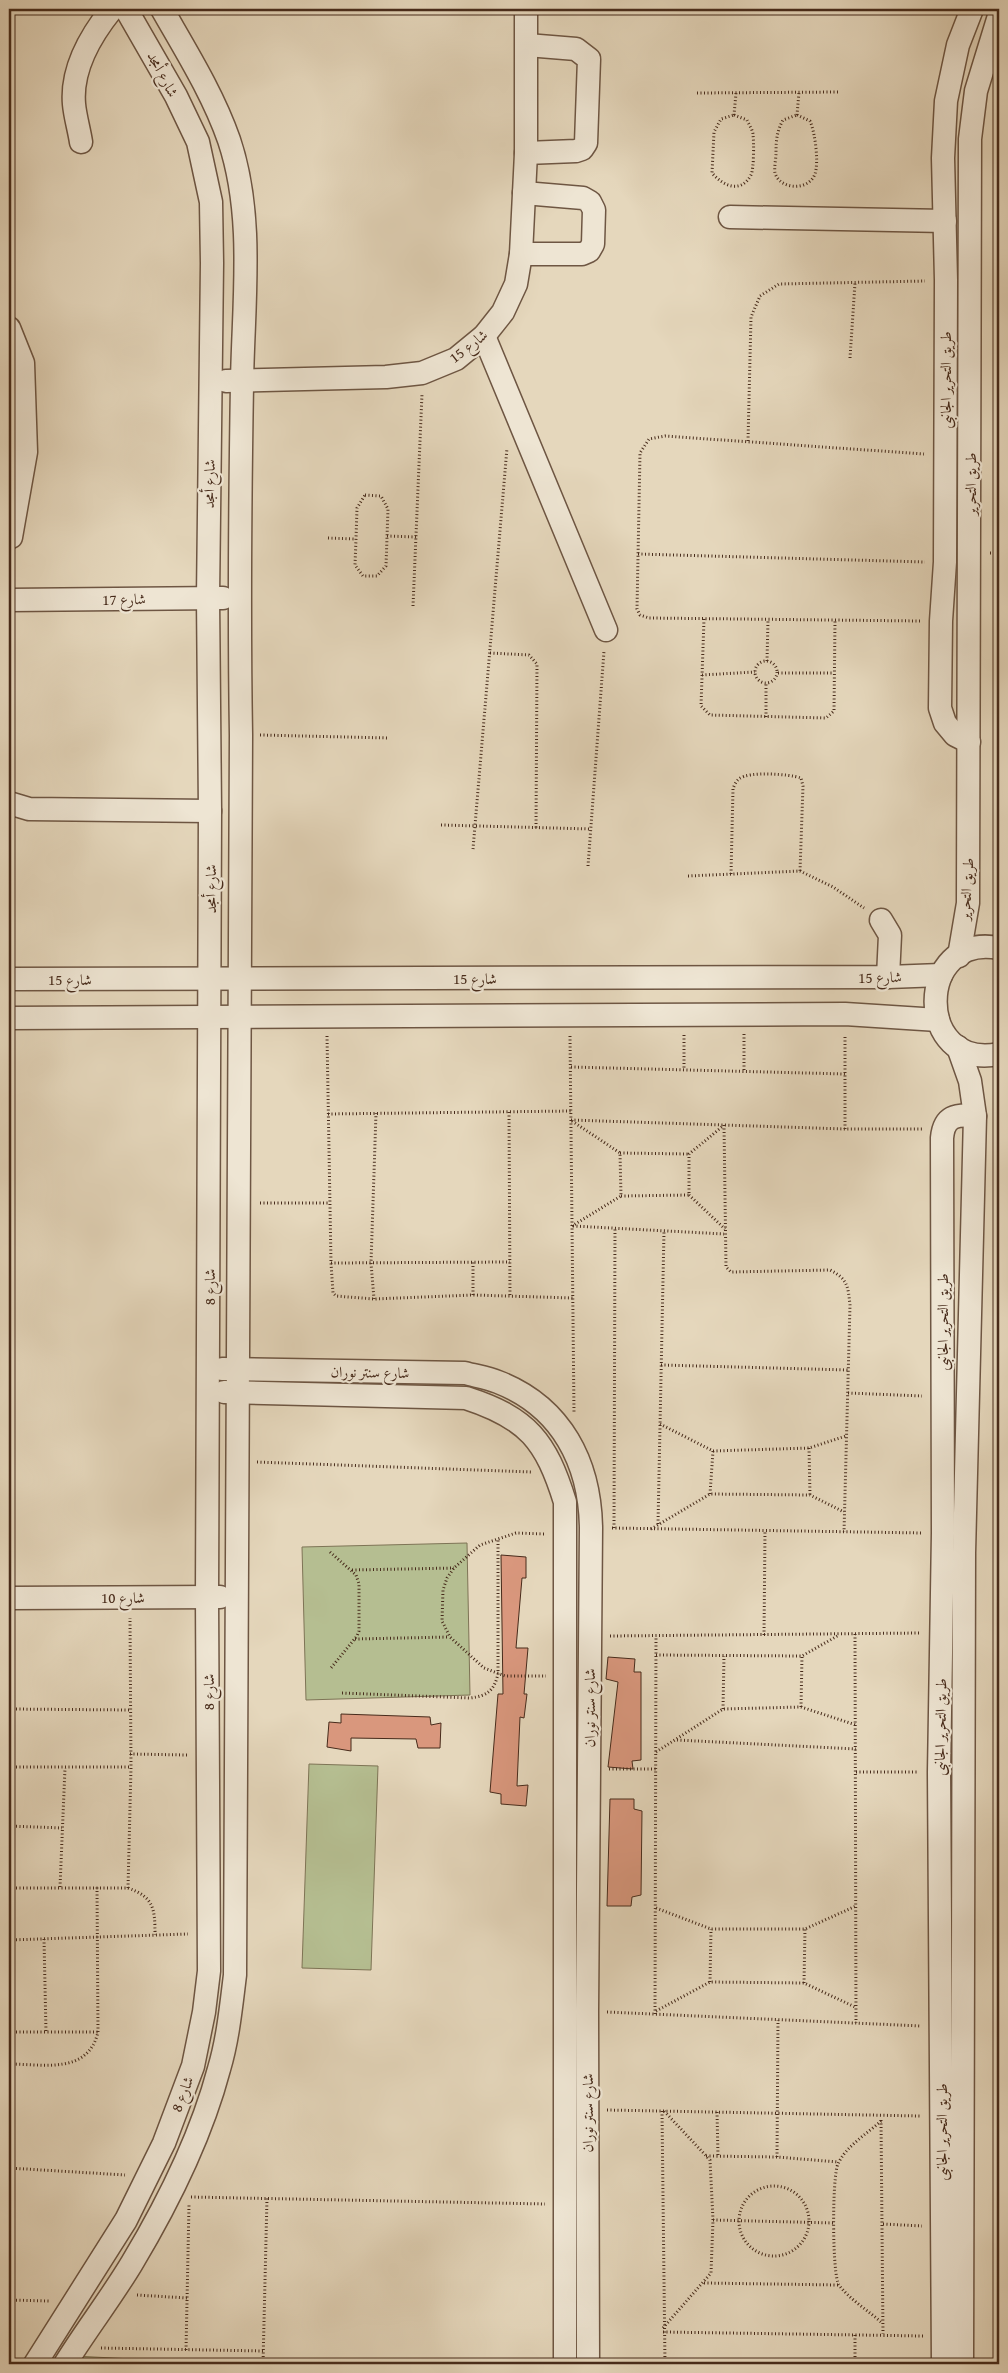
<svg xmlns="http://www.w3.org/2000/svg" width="1008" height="2373" font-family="'Gentium Book Plus',Amiri,serif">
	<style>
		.green { fill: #b5be91; stroke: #7e7456 }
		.building { fill: #d9977d; stroke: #472b1b }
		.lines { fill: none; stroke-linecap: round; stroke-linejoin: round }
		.minor-casing { stroke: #6e5643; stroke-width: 25 }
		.path { stroke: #472b1b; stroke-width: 3; stroke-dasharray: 1 2.5; stroke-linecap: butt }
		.minor { stroke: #eee5d3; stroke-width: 22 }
		.labels { text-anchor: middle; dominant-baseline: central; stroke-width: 4.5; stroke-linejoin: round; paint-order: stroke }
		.street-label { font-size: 15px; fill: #472b1b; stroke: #eee5d3 }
	</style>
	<rect width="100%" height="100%" fill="#e5d7bc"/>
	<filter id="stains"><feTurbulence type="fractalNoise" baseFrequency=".004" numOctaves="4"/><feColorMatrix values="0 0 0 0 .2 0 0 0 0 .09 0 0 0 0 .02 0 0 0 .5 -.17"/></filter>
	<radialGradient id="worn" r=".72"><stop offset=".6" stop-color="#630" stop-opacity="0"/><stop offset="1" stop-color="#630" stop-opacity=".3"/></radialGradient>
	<g class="green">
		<polygon points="467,1543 470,1695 306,1700 302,1547"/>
		<polygon points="309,1764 378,1766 371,1970 302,1968"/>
		<polygon points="74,2356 230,2364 68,2364"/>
	</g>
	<g class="building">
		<polygon points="501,1555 526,1557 526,1578 522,1578 516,1648 528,1648 524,1694 527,1694 524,1718 520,1717 517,1786 528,1785 526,1806 501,1804 501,1794 490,1792 498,1694 503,1694"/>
		<polygon points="608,1657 635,1659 634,1672 641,1672 641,1760 632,1761 633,1769 608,1767 618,1682 606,1679"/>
		<polygon points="341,1714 430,1717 431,1725 441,1723 440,1748 418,1748 416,1739 351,1738 351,1751 327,1747 329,1722 341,1723"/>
		<polygon points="610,1799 634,1799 634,1809 642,1811 641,1895 632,1897 631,1906 607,1906"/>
	</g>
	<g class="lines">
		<g class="minor-casing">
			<g id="minor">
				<path d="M81,142C79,129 75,116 74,104C71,69 91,35 112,9"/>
				<polyline points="526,153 576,151 582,149 586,143 589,59 576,49 527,45"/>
				<polyline points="730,217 945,221"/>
				<polyline points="521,254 582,254 589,251 593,244 594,210 590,202 583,198 524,193"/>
				<polyline points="9,328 23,363 26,452 11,537"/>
				<polyline points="484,336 606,630"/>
				<polyline points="226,381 386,377 422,373 456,359 484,336 503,312 516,284 521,254 526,153 526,9"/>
				<polyline points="9,600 223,598"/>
				<polyline points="969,742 955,735 945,723 940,708 941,621 945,562 946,280 943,158 946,101 958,45 972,9"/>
				<polyline points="9,803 29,809 210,811"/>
				<polyline points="881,920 890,935 888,977"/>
				<path d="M999,948C915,932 914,1071 999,1054"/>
				<polyline points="959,956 968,903 970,139 976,91 999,16"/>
				<polyline points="9,979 888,977 941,975"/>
				<polyline points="9,1018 845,1014 938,1020"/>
				<polyline points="958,1047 970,1081 975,1116 964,1553 962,2364"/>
				<path d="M222,1369L465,1373C476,1376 488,1378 498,1382C562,1407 590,1463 591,1528L587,2011L588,2364"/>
				<path d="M224,1392L466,1398C528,1418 546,1441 565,1502V2364"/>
				<polyline points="9,1598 220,1597"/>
				<polyline points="35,2364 126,2220 164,2143 193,2066 204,2012 209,1971 207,1597 210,811 208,598 212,263 211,202 198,142 176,96 126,9"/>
				<path d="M65,2364C86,2330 111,2298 132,2263C168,2203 201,2137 219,2069C228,2039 231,2007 235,1975L241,735C239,618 240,501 242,384C243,304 255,217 229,140C213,94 186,51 162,9"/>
				<path d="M943,2364L939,1772L943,1533L942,1138C944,1116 956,1114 975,1116"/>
			</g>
		</g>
		<g class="path">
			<polyline points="697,93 839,92"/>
			<path d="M734,115L747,120C749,125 753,130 753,135C754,142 754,169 751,175C741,194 723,186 712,173L714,132L721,119Z"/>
			<polyline points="734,115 736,93"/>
			<path d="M797,115L810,121C815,132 819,162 815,174C809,191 780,190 775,173C774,167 776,159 776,153C776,140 777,131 783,120Z"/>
			<polyline points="797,115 799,92"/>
			<polyline points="850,358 855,283"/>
			<polyline points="748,441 751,317 760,296 779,284 925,281"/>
			<polygon points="365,495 381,496 388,509 386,566 377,576 363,576 355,565 356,539 357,508"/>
			<polyline points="387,536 416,537"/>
			<polyline points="328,538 356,539"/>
			<polyline points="990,553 999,553"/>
			<polyline points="638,554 925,562"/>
			<polyline points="413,606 422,394"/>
			<polyline points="704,619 701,706 710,715 826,718 834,711 835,621"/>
			<polyline points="920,621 649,618 640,615 637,609 640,453 649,439 665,436 924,454"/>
			<polyline points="490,653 529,655 537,664 536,828"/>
			<circle cx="766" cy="672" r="11"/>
			<polyline points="767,661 768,620"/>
			<polyline points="778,673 834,673"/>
			<polyline points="702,675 755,672"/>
			<polyline points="766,717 766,683"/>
			<polyline points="260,735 389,738"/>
			<polyline points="441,825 591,829"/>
			<polyline points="473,849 507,448"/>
			<polyline points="997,858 999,584"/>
			<polyline points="588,866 604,651"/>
			<path d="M731,874L733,789C734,786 736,781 739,779C748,771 790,774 801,778L803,786L800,871"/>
			<polyline points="688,876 800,871 833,887 864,908"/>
			<polyline points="744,1034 744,1071"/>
			<polyline points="684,1035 684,1069"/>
			<polyline points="327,1036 331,1263 333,1293 336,1296 374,1299 473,1295 573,1298"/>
			<polyline points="570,1036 574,1412"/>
			<polyline points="571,1067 845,1074"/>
			<polyline points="509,1112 510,1297"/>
			<polyline points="328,1114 571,1111"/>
			<polyline points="571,1120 845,1129 922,1129"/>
			<polyline points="572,1121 620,1153 621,1196 572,1226"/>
			<path d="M724,1125L726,1267L731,1272L830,1270C848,1279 848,1287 850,1305L844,1532"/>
			<polyline points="845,1129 845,1035"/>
			<polyline points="620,1153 689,1154"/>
			<polyline points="689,1195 725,1229"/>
			<polyline points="621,1196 689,1195 689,1154 723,1126"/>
			<polyline points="260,1203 330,1203"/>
			<polyline points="573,1226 724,1234"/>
			<polyline points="331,1263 510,1262"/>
			<polyline points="473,1295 473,1262"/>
			<polyline points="374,1299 371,1263 376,1113"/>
			<polyline points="661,1365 848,1370"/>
			<polyline points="848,1393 922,1396"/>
			<polyline points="660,1424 713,1451 809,1448 846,1436"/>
			<polyline points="809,1448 810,1495"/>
			<polyline points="257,1462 531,1472"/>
			<polyline points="710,1494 713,1451"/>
			<polyline points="658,1524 664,1231"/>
			<polyline points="612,1528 923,1533"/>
			<polyline points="614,1528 615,1227"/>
			<polyline points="651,1529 710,1494 810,1495 844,1512"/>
			<polyline points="544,1534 516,1533 480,1545 454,1568 447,1578 443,1590 442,1621 450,1637 484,1668 505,1676 546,1676"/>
			<polyline points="330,1552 356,1575 359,1584 359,1631 357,1636 331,1668"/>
			<polyline points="352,1570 454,1568"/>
			<polyline points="855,1634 856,2023"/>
			<polyline points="764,1635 765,1531"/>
			<polyline points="610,1636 921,1633"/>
			<polyline points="355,1639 449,1637"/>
			<polyline points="656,1655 802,1656 839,1635"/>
			<path d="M342,1693L470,1698C487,1696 494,1691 498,1674V1538"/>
			<polyline points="801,1707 802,1656"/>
			<polyline points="9,1709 131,1710"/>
			<polyline points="723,1709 724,1656"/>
			<polyline points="677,1740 856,1749"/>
			<polyline points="656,1752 723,1709 801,1707 856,1725"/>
			<polyline points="130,1754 187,1755"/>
			<polyline points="9,1767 131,1767"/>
			<polyline points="609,1769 656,1769"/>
			<polyline points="856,1772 918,1772"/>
			<polyline points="9,1826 62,1828"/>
			<polyline points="60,1887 65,1768"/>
			<path d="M9,1888H128C154,1897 155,1909 155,1935"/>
			<polyline points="128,1888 131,1767 130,1618"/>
			<polyline points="656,1908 711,1929 805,1929 856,1906"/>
			<polyline points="44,1939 46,2032"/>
			<polyline points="9,1940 188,1934"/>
			<polyline points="710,1982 711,1929"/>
			<polyline points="804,1983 805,1929"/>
			<polyline points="656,2011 710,1982 804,1983 855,2007"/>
			<polyline points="607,2012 921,2026"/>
			<polyline points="655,2014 656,1636"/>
			<polyline points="9,2032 98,2032"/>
			<path d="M9,2064C43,2064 88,2075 98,2032L97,1887"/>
			<polyline points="607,2110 920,2116"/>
			<polyline points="662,2111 665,2364"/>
			<polyline points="717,2112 718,2156"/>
			<polyline points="881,2120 883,2334"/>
			<path d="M881,2121C868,2133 845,2147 838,2164C832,2175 832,2276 839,2285C849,2299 869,2311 882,2323"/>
			<polyline points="706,2156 777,2157 838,2162"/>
			<polyline points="777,2157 778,2020"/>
			<polyline points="9,2168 125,2175"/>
			<circle cx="774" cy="2221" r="35"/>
			<polyline points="191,2197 545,2204"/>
			<polyline points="713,2220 834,2223"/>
			<polyline points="883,2224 922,2226"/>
			<polyline points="704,2283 838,2285"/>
			<polyline points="137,2295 187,2298"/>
			<polyline points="9,2300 49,2301"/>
			<polyline points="663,2328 711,2273 713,2220 710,2160 664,2111"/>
			<polyline points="663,2332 923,2336"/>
			<polyline points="101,2348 263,2351"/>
			<polyline points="186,2350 189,2205"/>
			<polyline points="263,2364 267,2198"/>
			<polyline points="855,2364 855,2334"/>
		</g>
		<use href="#minor" class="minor"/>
	</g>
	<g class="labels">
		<g class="street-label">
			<text transform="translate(163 74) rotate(62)">شارع أمجد</text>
			<text transform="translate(468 346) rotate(-38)">شارع 15</text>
			<text transform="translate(945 380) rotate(-90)">طريق التحرير الجانبى</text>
			<text transform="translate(209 484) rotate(-89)">شارع أمجد</text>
			<text transform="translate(970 484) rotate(-90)">طريق التحرير</text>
			<text transform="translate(124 599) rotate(-1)">شارع 17</text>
			<text transform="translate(210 889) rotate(-90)">شارع أمجد</text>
			<text transform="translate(966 889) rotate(-86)">طريق التحرير</text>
			<text transform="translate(880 977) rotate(-1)">شارع 15</text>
			<text x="475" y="978">شارع 15</text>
			<text x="70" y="979">شارع 15</text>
			<text transform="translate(209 1287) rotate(-90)">شارع 8</text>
			<text transform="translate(942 1322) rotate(-90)">طريق التحرير الجانبى</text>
			<text transform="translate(370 1372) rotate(1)">شارع سنتر نوران</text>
			<text x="123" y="1597">شارع 10</text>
			<text transform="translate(208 1692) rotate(-90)">شارع 8</text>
			<text transform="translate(589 1708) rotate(-90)">شارع سنتر نوران</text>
			<text transform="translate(940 1727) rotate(-89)">طريق التحرير الجانبى</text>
			<text transform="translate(182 2094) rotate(-69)">شارع 8</text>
			<text transform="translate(587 2113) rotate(-90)">شارع سنتر نوران</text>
			<text transform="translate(941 2132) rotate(-90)">طريق التحرير الجانبى</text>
		</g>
	</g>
	<rect width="1008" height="2373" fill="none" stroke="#e5d7bc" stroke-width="30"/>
	<rect x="10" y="10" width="988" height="2353" fill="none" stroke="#472b1b" stroke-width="2.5"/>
	<rect x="15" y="15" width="978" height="2343" fill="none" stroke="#472b1b"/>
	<rect width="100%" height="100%" filter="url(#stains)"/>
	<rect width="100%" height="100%" fill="url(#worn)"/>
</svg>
